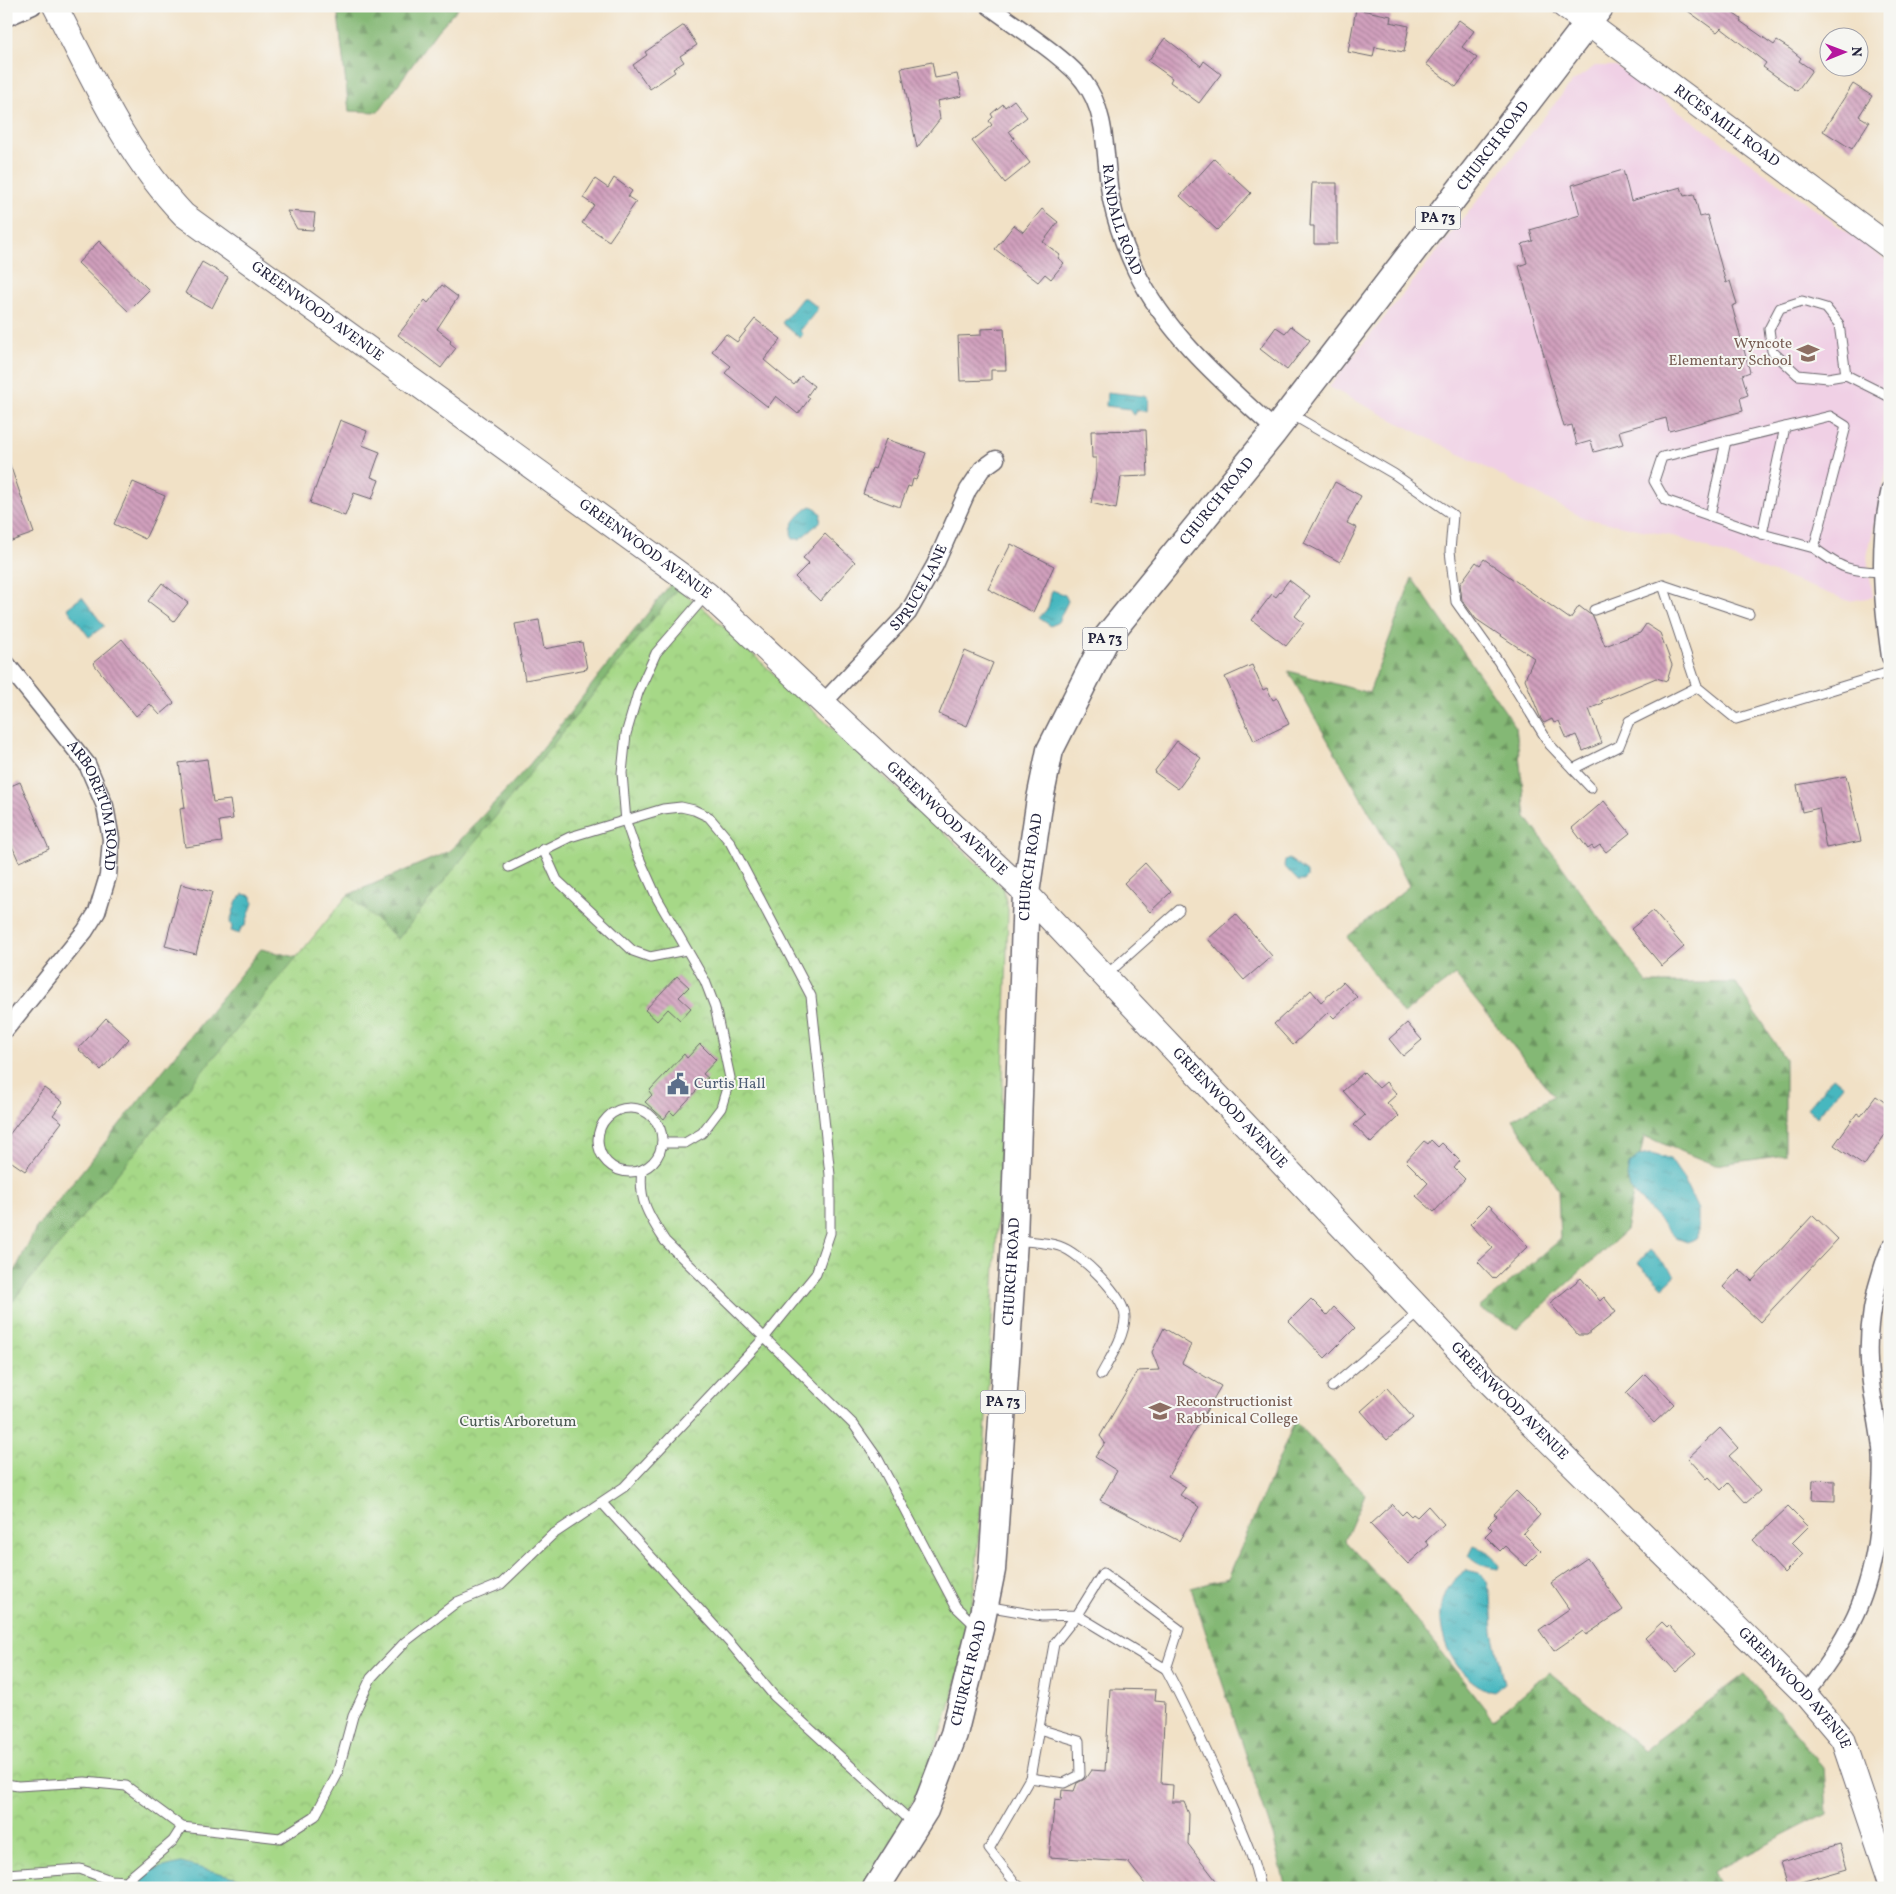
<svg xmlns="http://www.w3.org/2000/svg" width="1896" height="1894" font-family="Vollkorn,serif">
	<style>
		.built { fill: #f0d0e5 }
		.forest { fill: url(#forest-firs); stroke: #536d58 }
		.park { fill: url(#park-crowns); stroke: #647d61 }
		.water { fill: url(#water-ripples); stroke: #346c7d }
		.building { fill: url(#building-back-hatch) }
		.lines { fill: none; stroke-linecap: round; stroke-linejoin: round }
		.lane-casing { stroke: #6a656c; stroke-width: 11 }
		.street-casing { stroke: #6a656c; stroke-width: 19 }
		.secondary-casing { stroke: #6a656c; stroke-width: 26 }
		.primary-casing { stroke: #6a656c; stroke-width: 29 }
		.lane { stroke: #fff; stroke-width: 9 }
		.street { stroke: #fff; stroke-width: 16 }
		.secondary { stroke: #fff; stroke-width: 24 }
		.primary { stroke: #fff; stroke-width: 26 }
		.labels { text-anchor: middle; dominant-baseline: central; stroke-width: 4; stroke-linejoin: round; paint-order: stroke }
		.shield { fill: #f6f6f2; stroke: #626272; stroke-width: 1 }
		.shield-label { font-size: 14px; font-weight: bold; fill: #22223b }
		.street-label { font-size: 15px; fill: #22223b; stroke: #f6f6f2 }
		.education-label { font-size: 15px; fill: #785e54; stroke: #f6f6f2; text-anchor: end }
		.service-label { font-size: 15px; fill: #4e5e75; stroke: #f6f6f2; text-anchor: start }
		.park-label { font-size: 15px; fill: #4a5952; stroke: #f6f6f2 }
	</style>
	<defs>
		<pattern id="forest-firs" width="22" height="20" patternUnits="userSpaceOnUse" patternTransform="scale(1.25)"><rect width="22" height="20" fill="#84b874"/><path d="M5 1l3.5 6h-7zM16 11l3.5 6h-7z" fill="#6c9560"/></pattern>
		<pattern id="park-crowns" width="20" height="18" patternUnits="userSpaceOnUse" patternTransform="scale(1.25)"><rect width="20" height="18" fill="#a6d887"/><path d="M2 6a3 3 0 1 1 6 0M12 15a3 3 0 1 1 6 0" fill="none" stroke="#8fb975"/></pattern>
		<pattern id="water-ripples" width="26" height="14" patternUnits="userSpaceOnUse" patternTransform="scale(1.25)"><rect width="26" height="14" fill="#47b7bf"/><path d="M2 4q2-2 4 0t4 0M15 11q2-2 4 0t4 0" fill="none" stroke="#3b949c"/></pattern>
		<pattern id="building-back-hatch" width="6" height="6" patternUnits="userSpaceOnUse" patternTransform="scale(1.25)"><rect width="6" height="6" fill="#d1a0bd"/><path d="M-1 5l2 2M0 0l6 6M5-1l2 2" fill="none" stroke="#a9829b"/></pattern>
	</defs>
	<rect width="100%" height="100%" fill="#f6f6f2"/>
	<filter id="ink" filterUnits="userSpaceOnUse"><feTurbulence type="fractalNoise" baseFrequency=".02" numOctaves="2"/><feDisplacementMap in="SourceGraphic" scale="10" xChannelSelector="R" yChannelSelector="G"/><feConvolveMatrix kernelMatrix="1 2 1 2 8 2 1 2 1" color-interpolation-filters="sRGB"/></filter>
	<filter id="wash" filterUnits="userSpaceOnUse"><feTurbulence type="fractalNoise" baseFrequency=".0096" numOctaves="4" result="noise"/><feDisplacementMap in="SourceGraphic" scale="20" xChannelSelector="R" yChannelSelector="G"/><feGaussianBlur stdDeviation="1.12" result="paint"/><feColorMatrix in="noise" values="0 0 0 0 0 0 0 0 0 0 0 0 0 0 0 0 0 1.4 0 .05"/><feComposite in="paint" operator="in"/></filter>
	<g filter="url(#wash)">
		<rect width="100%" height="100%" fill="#f1e1c6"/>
		<polygon class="built" points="1595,66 1616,66 1890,263 1890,455 1867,557 1873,597 1849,601 1677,537 1584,518 1329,387 1572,82"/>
		<g class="forest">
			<polygon points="337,6 460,6 437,31 378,112 349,111"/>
			<polygon points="1412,578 1516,727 1526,817 1647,983 1736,983 1785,1059 1785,1155 1715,1165 1644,1136 1626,1230 1517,1329 1479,1308 1560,1240 1558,1189 1513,1119 1554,1096 1455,975 1403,1014 1347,937 1409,886 1391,850 1288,671 1369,693"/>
			<polygon points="672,582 685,594 662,626 6,1432 6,1289 36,1228 261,949 300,958 348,895 450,851 530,764"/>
			<polygon points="1295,1421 1365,1494 1345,1540 1402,1602 1493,1719 1549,1672 1644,1750 1745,1674 1824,1767 1827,1813 1713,1872 1721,1888 1286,1888 1274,1839 1191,1588 1228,1578"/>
		</g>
		<path class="park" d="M677,589L699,604L1003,888L1008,910C1004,1062 999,1215 989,1368C984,1441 982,1516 974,1589C962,1695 923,1801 862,1888H6V1309L348,895L398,939Z"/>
		<g class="water">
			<polygon points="802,298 806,298 817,307 817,310 800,331 803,334 800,338 782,323"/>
			<polygon points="1107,392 1144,396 1148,399 1147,411 1136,410 1137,412 1133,415 1129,409 1106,406"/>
			<path d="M811,506L817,509L821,514L820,522L800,539H793C786,526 800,513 811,506Z"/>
			<polygon points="1052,590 1065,595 1068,601 1058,622 1051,626 1039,618 1048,608"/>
			<polygon points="82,597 104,626 89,637 67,608"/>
			<polygon points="1289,859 1307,872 1307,878 1304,881 1298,881 1284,866 1285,861"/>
			<polygon points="243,894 252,896 253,903 245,926 241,928 239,934 231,931 232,927 230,922 237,900"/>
			<polygon points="1833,1077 1843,1085 1817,1117 1807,1108"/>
			<polygon points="1651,1154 1670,1159 1683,1178 1698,1210 1698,1238 1687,1242 1676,1238 1630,1189 1627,1177 1629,1164 1638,1156"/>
			<polygon points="1650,1250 1676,1275 1663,1287 1638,1263"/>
			<path d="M1474,1546L1489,1552L1499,1566L1498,1569C1486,1567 1478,1565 1469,1556Z"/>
			<path d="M1467,1570L1479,1573L1487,1582L1491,1595L1493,1633L1505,1683L1494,1692C1446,1680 1417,1599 1467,1570Z"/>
			<polygon points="181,1863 254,1882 257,1888 137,1888 151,1870"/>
		</g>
		<g id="blocks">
			<g class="building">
				<polygon points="1681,6 1723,6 1741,19 1740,21 1774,45 1777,41 1790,49 1801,58 1799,61 1812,70 1797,91 1763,67 1766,63 1721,28 1717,32"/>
				<polygon points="1356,9 1391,16 1390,22 1409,26 1404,52 1375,47 1373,57 1348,52"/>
				<polygon points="1459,20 1474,31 1462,47 1477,58 1456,87 1426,64"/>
				<polygon points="684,25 697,45 680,56 684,62 673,69 675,72 650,89 633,65 647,55 645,52"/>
				<polygon points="1165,38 1201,66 1204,61 1221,74 1199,103 1170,82 1172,78 1148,61"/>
				<polygon points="932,62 935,78 957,74 962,96 937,101 940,119 917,148 901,68"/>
				<polygon points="1853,84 1872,96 1859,116 1869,122 1852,149 1823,131"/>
				<polygon points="1014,100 1027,117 1009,131 1014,138 1012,140 1030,163 1005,183 972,141 992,125 989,121 993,117 991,114 1003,104 1005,107"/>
				<polygon points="1214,159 1251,193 1217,230 1180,196"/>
				<polygon points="1623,170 1631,201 1681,187 1684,196 1694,194 1700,217 1707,215 1726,283 1730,281 1737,304 1732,306 1750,372 1742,375 1748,395 1740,398 1743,411 1669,431 1666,418 1619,431 1623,444 1594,452 1591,441 1577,445 1572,425 1564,427 1519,266 1527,263 1522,244 1533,241 1530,230 1580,215 1572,185"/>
				<polygon points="614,178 632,191 628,197 636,202 609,241 582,223 594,205 583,198 595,179 608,188"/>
				<polygon points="1312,183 1337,183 1337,244 1314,244 1314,226 1310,226"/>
				<polygon points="1042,209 1058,222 1043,242 1060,255 1058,258 1064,263 1051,279 1045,274 1038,282 995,249 1014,225 1023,232"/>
				<polygon points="287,211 315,213 313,230 297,229"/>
				<polygon points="99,241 149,290 128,311 78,263"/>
				<polygon points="202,262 228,277 212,308 185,293"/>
				<polygon points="442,285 458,297 437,329 451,340 450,343 456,348 441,368 398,335 425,300 428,303"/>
				<polygon points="755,319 781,339 764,360 794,385 801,376 814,386 807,396 810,398 798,414 776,396 768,407 725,373 731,366 712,351 726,334 737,342"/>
				<polygon points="1291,326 1310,340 1287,370 1260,349 1276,327 1285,333"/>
				<polygon points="1004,328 1006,370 991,370 991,380 960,381 958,336 981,335 981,329"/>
				<polygon points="340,420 367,431 362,445 380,452 371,477 379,480 372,499 354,493 345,516 310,503"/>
				<polygon points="1146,430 1148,476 1121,477 1116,509 1091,503 1096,477 1096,458 1092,458 1091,431"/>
				<polygon points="886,439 926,453 916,480 913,479 911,487 908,486 900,507 863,494 872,468 875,469"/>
				<polygon points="6,462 9,462 34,533 6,543"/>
				<polygon points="133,482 165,496 145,539 114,524"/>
				<polygon points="1335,482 1361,496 1347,523 1357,528 1340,562 1304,543"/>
				<polygon points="825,534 855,562 820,601 795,577 809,563 803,558"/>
				<polygon points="1011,544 1054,566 1033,612 988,589"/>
				<polygon points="1484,559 1570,619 1579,606 1588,613 1593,616 1605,646 1640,633 1646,624 1660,633 1672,665 1667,681 1656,678 1601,701 1603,703 1589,709 1602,743 1583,751 1576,735 1567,739 1559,721 1554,723 1552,719 1544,723 1541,719 1525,679 1534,658 1476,619 1462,600 1460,584 1476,562 1480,565"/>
				<polygon points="1289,580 1310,596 1295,616 1304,623 1286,646 1252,620 1272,594 1276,597"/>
				<polygon points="162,583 188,603 174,621 148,601"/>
				<polygon points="539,620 544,649 582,642 587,669 525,680 515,624"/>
				<polygon points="122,639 174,703 160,715 150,704 136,716 93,663"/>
				<polygon points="965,651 993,663 967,726 939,714"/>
				<polygon points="1252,665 1263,690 1267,688 1273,700 1277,698 1289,724 1254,741 1225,677"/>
				<polygon points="1177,741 1201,758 1178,789 1154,772"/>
				<polygon points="207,759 213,802 230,800 233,819 219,821 222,842 185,847 180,809 185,808 179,763"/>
				<polygon points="1846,776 1861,841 1826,848 1819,808 1802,812 1797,785"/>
				<polygon points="20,782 49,849 19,862 6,832 6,788"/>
				<polygon points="1604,801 1630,833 1606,852 1600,845 1594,849 1592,846 1588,849 1572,828"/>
				<polygon points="1145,863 1171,892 1150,912 1124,883"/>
				<polygon points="181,884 212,892 196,954 165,946"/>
				<polygon points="1653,911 1684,947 1662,966 1631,929"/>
				<polygon points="1236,914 1272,956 1244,980 1208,939"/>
				<polygon points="677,976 689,987 679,997 691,1008 680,1020 668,1009 657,1021 645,1010"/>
				<polygon points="1343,982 1357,997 1334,1018 1328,1012 1293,1045 1274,1024 1311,990 1321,1002"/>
				<polygon points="106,1018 129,1039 101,1070 78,1049"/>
				<polygon points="1407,1023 1422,1040 1403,1056 1389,1039"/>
				<polygon points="700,1044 716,1060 703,1074 708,1078 674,1115 670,1111 664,1119 645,1102 652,1095 649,1091 684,1054 687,1058"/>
				<polygon points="1364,1072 1379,1088 1386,1082 1397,1094 1387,1103 1399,1116 1371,1143 1354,1125 1365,1115 1343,1091"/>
				<polygon points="44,1088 63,1102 53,1115 62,1122 25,1171 6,1158 6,1139"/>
				<polygon points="1876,1096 1890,1106 1890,1127 1864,1166 1834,1145 1857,1113 1861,1116"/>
				<polygon points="1431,1140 1438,1147 1442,1143 1460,1161 1454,1168 1465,1179 1434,1212 1416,1196 1428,1183 1406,1161 1424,1141 1428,1144"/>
				<polygon points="1489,1205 1528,1246 1494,1279 1478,1262 1493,1248 1470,1224"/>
				<polygon points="1813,1215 1838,1239 1760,1322 1723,1287 1739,1269 1752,1281"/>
				<polygon points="1581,1278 1600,1301 1604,1297 1616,1312 1587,1335 1578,1335 1550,1303"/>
				<polygon points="1311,1299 1327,1315 1334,1307 1355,1328 1325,1358 1289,1321"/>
				<polygon points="1164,1328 1191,1345 1182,1363 1221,1386 1168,1476 1186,1487 1180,1495 1199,1507 1179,1541 1100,1500 1117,1471 1095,1457 1105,1443 1100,1436 1138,1371 1159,1370 1152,1352"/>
				<polygon points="1645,1374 1674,1404 1654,1423 1626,1393"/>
				<polygon points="1387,1388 1413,1418 1387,1440 1361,1411"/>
				<polygon points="1720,1428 1738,1448 1729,1456 1760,1491 1746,1503 1728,1483 1721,1490 1709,1477 1707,1479 1688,1458"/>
				<polygon points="1813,1480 1835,1481 1835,1501 1812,1500"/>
				<polygon points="1516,1491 1540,1515 1523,1533 1541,1551 1526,1566 1505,1546 1500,1551 1485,1536 1492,1529 1488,1525 1497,1516 1494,1514"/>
				<polygon points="1392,1504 1402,1515 1406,1511 1411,1516 1413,1514 1417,1517 1428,1506 1444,1524 1426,1541 1429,1545 1408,1564 1370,1524"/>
				<polygon points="1788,1507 1808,1527 1792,1543 1803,1554 1784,1573 1753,1540"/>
				<polygon points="1587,1558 1623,1610 1586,1635 1583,1631 1554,1651 1539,1630 1569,1609 1551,1583"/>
				<polygon points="1662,1622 1667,1627 1669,1625 1696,1654 1676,1672 1645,1638"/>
				<polygon points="1110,1689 1156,1690 1155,1700 1165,1701 1161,1784 1173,1785 1172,1802 1184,1802 1189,1814 1188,1844 1222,1888 1148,1888 1128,1862 1049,1857 1055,1799 1061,1800 1062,1790 1074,1791 1077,1783 1085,1779 1091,1770 1105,1771"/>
				<polygon points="1840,1845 1847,1869 1788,1886 1781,1862"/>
			</g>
		</g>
	</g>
	<g filter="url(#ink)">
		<use href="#blocks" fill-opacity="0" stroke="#6a656c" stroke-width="1"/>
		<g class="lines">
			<g class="lane-casing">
				<g id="lane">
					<polyline points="1846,375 1839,324 1826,308 1802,301 1780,308 1769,329 1772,351 1798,375 1828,378 1846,375 1890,397"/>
					<polyline points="1291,414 1394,474 1453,515 1450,551 1456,602 1498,661 1550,745 1591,788"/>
					<polyline points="1710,516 1726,441"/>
					<polyline points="1762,534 1785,427"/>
					<path d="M1814,548L1762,534L1665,500L1654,481L1662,457L1830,416L1846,426L1814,548C1841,568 1847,571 1881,572"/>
					<polyline points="1663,585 1749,614"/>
					<polyline points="1697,687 1736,719 1890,672"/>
					<polyline points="1573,769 1619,746 1629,721 1697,687 1663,585 1594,610"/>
					<polyline points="543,849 557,880 633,951 650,957 686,950"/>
					<polyline points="1105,976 1179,910"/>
					<circle cx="630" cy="1140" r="32"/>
					<polyline points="662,1143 685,1143 702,1133 721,1108 730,1078 715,1007 705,981 657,898 636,851 626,822 622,773 626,734 638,693 656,653 707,594"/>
					<path d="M642,1170C638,1200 649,1216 665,1241L854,1425L878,1459L956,1607L977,1627"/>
					<path d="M1017,1240C1031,1242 1046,1242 1059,1246C1079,1252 1126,1297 1125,1318C1124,1338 1110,1358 1101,1375"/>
					<polyline points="1332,1387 1421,1311"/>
					<polyline points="602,1503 730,1643 774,1696 913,1823"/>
					<polyline points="986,1606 1042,1616 1077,1615 1166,1669 1179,1629 1103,1573 1077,1615 1054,1644 1030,1778 1064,1783 1080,1775 1079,1741 1039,1729"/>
					<path d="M1166,1669C1188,1710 1207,1752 1226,1794C1239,1825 1254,1855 1260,1888"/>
					<polyline points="6,1784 18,1786 85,1782 126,1786 182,1827 280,1838 315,1816 337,1775 353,1716 371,1678 405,1642 457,1602 501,1584 552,1535 624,1487 764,1338 816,1274 830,1233 830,1175 811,996 730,842 709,817 694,810 681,807 663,809 570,837 509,867"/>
					<polyline points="6,1874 80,1869 110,1880 126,1881 173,1841 182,1827"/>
					<polyline points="1022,1888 1016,1884 989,1849 1030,1778"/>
				</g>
			</g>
			<g class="street-casing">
				<g id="street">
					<path id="s1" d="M989,6C1015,26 1067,58 1084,82C1109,114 1104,161 1111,199C1116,223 1125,248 1136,271C1167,335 1223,382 1275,430"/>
					<polyline points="6,18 33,6"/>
					<path d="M1890,489C1877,545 1882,600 1890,657"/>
					<path id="s2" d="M6,663L87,764L105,806L111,839L108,876L97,912L85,931L6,1029"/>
					<path id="s3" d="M823,703L908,613L935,565L968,490L982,469L996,459"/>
					<path d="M1805,1694C1855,1630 1875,1586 1880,1504C1881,1486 1883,1466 1881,1448C1878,1419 1870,1390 1869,1361C1867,1322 1875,1284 1890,1247"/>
				</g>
			</g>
			<g class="secondary-casing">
				<g id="secondary">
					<path id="s4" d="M55,6C93,79 126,155 184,215L707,594L1026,893L1485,1378L1805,1694L1843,1739L1890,1879"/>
					<path id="s5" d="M1564,6L1890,247"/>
				</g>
			</g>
			<g class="primary-casing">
				<g id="primary">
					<path id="s6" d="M876,1888L925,1810L954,1734L980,1629L992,1570L1014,1240L1026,893L1040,799L1050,750L1107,637L1273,433L1601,6"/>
				</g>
			</g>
			<use href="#lane" class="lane"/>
			<use href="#street" class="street"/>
			<use href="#secondary" class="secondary"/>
			<use href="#primary" class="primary"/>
		</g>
	</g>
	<defs>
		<g id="school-bare" transform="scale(1.725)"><path d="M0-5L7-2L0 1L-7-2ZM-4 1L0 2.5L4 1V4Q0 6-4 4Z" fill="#8d6e63" stroke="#f6f6f2" stroke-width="2.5" paint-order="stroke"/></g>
		<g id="civic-bare" transform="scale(1.725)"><path d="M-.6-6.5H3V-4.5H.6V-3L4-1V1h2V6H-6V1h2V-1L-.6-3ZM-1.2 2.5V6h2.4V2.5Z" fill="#5c6f8a" stroke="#f6f6f2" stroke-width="2.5" paint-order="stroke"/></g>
		<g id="university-bare" transform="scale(1.725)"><path d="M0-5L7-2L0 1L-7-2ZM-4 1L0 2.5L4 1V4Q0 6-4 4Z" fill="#8d6e63" stroke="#f6f6f2" stroke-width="2.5" paint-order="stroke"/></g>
	</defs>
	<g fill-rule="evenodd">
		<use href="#school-bare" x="1808" y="353"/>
		<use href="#civic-bare" x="678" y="1084"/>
		<use href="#university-bare" x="1160" y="1411"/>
	</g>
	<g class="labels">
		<g class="shield">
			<rect x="1415.5" y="206.5" width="45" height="23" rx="4"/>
			<rect x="1082.5" y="627.5" width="45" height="23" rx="4"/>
			<rect x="980.5" y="1390.5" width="45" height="23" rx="4"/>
		</g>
		<g class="shield-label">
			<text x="1438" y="218">PA 73</text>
			<text x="1105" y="639">PA 73</text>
			<text x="1003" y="1402">PA 73</text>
		</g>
		<g class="street-label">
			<text stroke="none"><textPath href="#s5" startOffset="202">RICES MILL ROAD</textPath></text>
			<text stroke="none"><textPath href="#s6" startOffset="1916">CHURCH ROAD</textPath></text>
			<text stroke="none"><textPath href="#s1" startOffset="266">RANDALL ROAD</textPath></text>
			<text stroke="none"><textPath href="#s4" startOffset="411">GREENWOOD AVENUE</textPath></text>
			<text stroke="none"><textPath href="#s6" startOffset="1466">CHURCH ROAD</textPath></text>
			<text stroke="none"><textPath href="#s4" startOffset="816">GREENWOOD AVENUE</textPath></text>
			<text stroke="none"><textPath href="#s3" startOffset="151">SPRUCE LANE</textPath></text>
			<text stroke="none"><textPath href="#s2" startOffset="171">ARBORETUM ROAD</textPath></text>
			<text stroke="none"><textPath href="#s4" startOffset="1221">GREENWOOD AVENUE</textPath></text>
			<text stroke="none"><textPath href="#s6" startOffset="1046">CHURCH ROAD</textPath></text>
			<text stroke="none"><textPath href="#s4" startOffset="1626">GREENWOOD AVENUE</textPath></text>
			<text stroke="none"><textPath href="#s6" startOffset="641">CHURCH ROAD</textPath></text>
			<text stroke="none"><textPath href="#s4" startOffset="2031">GREENWOOD AVENUE</textPath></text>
			<text stroke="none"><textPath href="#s6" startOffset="236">CHURCH ROAD</textPath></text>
			<text stroke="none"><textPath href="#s4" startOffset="2436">GREENWOOD AVENUE</textPath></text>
		</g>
		<g class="education-label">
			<text x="1792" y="344">Wyncote<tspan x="1792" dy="17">Elementary School</tspan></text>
			<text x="1176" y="1402" text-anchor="start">Reconstructionist<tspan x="1176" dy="17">Rabbinical College</tspan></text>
		</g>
		<g class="service-label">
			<text x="694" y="1084">Curtis Hall</text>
		</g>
		<g class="park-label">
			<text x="518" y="1422">Curtis Arboretum</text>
		</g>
	</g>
	<rect width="1896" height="1894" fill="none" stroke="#f6f6f2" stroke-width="25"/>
	<g transform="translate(1844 52) rotate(89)"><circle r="24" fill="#f6f6f2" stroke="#a1a1a9"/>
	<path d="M0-4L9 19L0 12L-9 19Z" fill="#b5179e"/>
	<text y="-8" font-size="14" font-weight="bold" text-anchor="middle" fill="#22223b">N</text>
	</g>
</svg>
